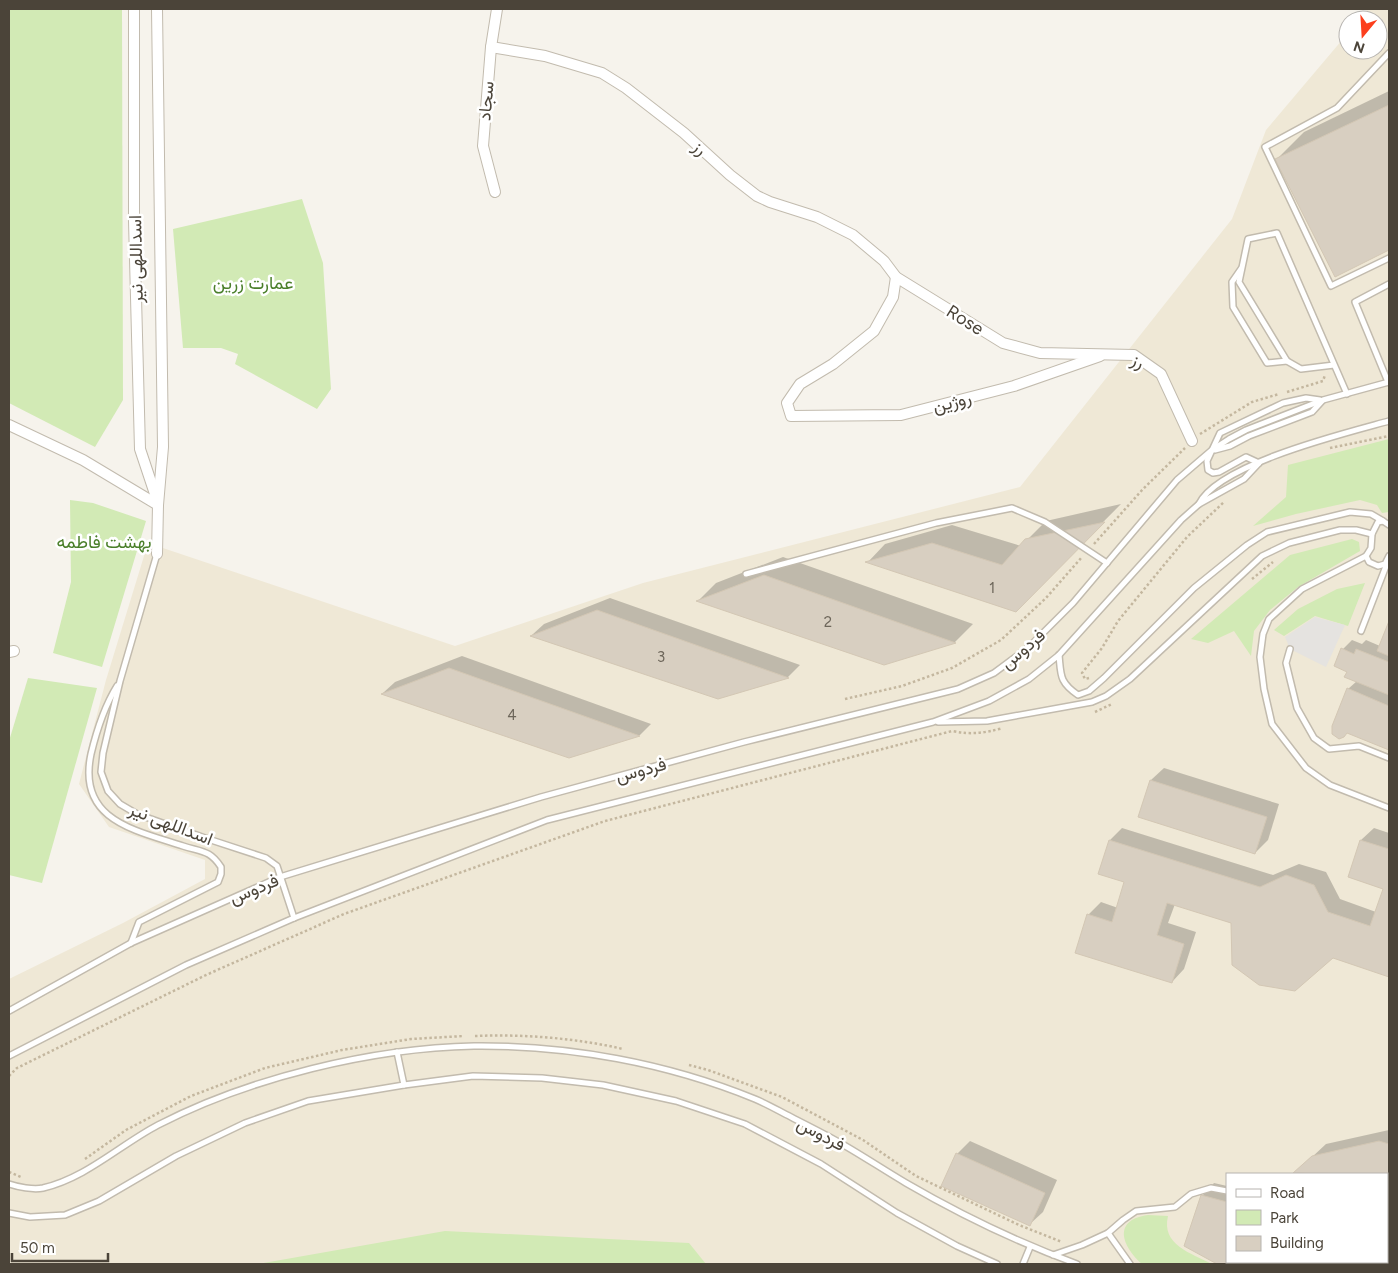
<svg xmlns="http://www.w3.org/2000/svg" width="1398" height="1273" font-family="Figtree,Vazirmatn,sans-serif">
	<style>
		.education { fill: #efe8d6; fill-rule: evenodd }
		.green { fill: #d2eab5 }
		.parking { fill: #e5e3e0 }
		.shadow { fill: #0003 }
		.building { fill: #d8cfc1; stroke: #d3c7b4 }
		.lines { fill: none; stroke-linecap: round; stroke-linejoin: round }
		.service-casing { stroke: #c2bbae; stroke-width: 8 }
		.minor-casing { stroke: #c2bbae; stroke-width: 12 }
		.path { stroke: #c4b79f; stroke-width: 2.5; stroke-dasharray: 2.5 2.5; stroke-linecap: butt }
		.service { stroke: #fff; stroke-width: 5 }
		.minor { stroke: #fff; stroke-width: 10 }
		.labels { text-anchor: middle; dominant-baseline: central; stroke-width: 5; stroke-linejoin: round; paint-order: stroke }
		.number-label { font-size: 15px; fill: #6e675b }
		.street-label { font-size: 18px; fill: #4b4439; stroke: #fff }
		.park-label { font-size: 18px; fill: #4a7f2a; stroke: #fff }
	</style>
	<rect width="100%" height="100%" fill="#f6f3ec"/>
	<path class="education" d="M1368,9H1389V1264H9V979L123,923L205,879V860L109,827L79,784L106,680L148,543L455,646L643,583L1020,487L1232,219L1266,130L1348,33V50H1378V20H1359ZM1227,1174H1387V1262H1227Z"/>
	<g class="green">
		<polygon points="9,9 122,9 123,400 95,447 9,403"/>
		<polygon points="302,199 323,263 331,389 317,409 235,364 238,354 221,348 183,348 173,229"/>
		<polygon points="1389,439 1389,512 1382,513 1377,505 1360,500 1296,514 1253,526 1286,497 1288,465"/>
		<polygon points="70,500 93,503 146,521 102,667 53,653 71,582"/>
		<polygon points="1352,539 1359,542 1360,551 1298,587 1270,610 1254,631 1251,656 1234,631 1208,643 1191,639 1290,555"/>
		<polygon points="1365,583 1348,626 1315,616 1284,636 1274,630 1298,609 1337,589"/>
		<polygon points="28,678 97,688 42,883 9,875 9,741"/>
		<path d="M1148,1215L1168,1216C1161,1245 1191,1253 1212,1264H1142C1122,1246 1112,1220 1148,1215Z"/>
		<polygon points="445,1231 689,1243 706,1264 258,1264"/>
	</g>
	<polygon class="parking" points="1315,617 1345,625 1326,667 1290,649 1285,637"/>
	<g class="shadow">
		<polygon points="1389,91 1389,248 1335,275 1276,160 1304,132"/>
		<polygon points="1121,504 1015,611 868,562 885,544 952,525 1021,546 1046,521"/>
		<polygon points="783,557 973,624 955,642 884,663 698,601 716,583"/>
		<polygon points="610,598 800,665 788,677 718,698 532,635 544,624"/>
		<polygon points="1389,625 1389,749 1348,731 1348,689 1357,681 1348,671 1343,649 1352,640 1362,644 1366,640 1380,646"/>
		<polygon points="462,656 651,724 640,735 569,756 383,693 395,682"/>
		<polygon points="1164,768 1279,804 1268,840 1255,853 1140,816 1151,780"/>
		<polygon points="1122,828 1273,875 1299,864 1326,872 1340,899 1376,912 1384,889 1349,877 1361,840 1374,828 1389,833 1389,976 1175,904 1168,923 1196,932 1184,969 1172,982 1088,915 1101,902 1118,908 1126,881 1110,840"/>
		<polygon points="1389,1130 1389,1186 1387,1186 1387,1174 1304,1174 1296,1172 1326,1144"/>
		<polygon points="970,1141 1057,1180 1043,1212 1030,1224 943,1185 957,1154"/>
		<polygon points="1214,1183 1227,1186 1227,1262 1387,1262 1387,1251 1389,1252 1389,1264 1219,1264 1186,1245 1202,1196"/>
	</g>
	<g class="building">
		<polygon points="1389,105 1389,250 1335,277 1275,159"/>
		<polygon points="1105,522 1016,612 865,562 932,543 1002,565 1025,539"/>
		<polygon points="764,575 956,643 884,665 696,601"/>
		<polygon points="597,610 789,678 718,699 530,636"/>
		<polygon points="1389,621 1389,656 1377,651"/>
		<polygon points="1341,648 1354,654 1356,649 1389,662 1389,695 1344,677 1347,672 1334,666"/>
		<polygon points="449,668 640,736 569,758 381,694"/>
		<polygon points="1347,688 1389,706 1389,750 1347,733 1344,737 1339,739 1332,734 1332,726"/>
		<polygon points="1150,780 1267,817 1255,854 1138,817"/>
		<polygon points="1109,840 1260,887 1286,875 1314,885 1328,912 1370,926 1383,889 1348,877 1360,840 1389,849 1389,977 1333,958 1295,991 1259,985 1232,965 1231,923 1167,903 1157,935 1184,944 1172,983 1075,953 1087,914 1112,922 1124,882 1098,874"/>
		<polygon points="1379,1141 1389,1144 1389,1187 1387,1187 1387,1174 1293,1173 1312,1156"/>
		<polygon points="956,1153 1045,1193 1030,1226 941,1186"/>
		<polygon points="1201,1195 1227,1202 1227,1262 1245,1262 1244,1264 1217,1264 1184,1246"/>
		<polygon points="1251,1262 1367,1262 1375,1264 1250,1264"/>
	</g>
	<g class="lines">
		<g class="service-casing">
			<g id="service">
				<polyline points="1389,53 1337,108 1265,147 1331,286 1389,258"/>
				<polyline points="1241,269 1232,282 1233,307 1267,363 1287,361"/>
				<polyline points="1334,365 1301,369 1287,361 1239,282 1248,239 1277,233 1347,394"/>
				<polyline points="1388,382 1355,302 1389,284"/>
				<polyline points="1215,450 1230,446 1249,436 1312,412 1322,401"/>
				<polyline points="1259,463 1246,457 1219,472 1213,473 1208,470 1207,461 1220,433 1283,403 1306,398 1320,400"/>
				<path d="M1199,504C1218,464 1346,433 1389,421"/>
				<polyline points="1389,525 1383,521 1378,522 1372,534 1371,548 1366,556 1369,562 1378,566 1385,564 1389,556"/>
				<polyline points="157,554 120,681 103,753 101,772 108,791 120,804 137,814 205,838 266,858 277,866 294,918"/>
				<polyline points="1366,556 1302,589 1269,619 1263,634 1260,657 1264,689 1272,724 1306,768 1330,785 1389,808"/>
				<polyline points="746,574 936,523 1012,508 1045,522 1107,563"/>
				<polyline points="1361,631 1388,561"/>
				<polyline points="1290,649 1286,663 1297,708 1314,738 1329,749 1359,746 1389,758"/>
				<path d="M1059,655C1061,675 1059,682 1078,695L1089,691L1104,678L1194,588L1247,545L1267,532L1350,512L1371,514L1383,521"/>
				<path d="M117,686C104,707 97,729 91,754C77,820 134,830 183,846C202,852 210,850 221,867V874L218,882L139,922L131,943"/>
				<polyline points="938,722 987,721 1092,702 1106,696 1130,679 1262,556 1289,543 1340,530 1356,530 1372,534"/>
				<polyline points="9,1011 131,943 280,877 541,797 744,742 958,689 994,673 1029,647 1073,603 1177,480 1212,450 1229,439 1246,430 1323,400 1389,382"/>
				<polyline points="397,1052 404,1085"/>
				<polyline points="9,1056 186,965 294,918 547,820 933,722 989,701 1029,679 1059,655 1181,520 1199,504 1244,479 1259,463"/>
				<path d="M9,1184C18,1187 33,1190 43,1188C86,1178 120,1145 158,1125C249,1078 372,1048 474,1046C569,1045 667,1063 755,1099C767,1104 779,1111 791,1117C808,1126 825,1134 842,1144C863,1156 884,1170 906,1183C961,1215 1017,1242 1077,1264"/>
				<polyline points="9,1213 30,1217 65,1215 99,1201 176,1156 245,1123 308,1101 404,1085 473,1076 542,1078 603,1085 676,1101 745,1124 821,1164 897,1213 957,1246 997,1264"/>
				<polyline points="1108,1233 1123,1220 1136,1211 1175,1207 1191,1194 1211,1188 1227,1191"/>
				<polyline points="1053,1255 1082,1245 1108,1233 1130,1264"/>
				<polyline points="1023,1264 1030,1247"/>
			</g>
		</g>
		<g class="minor-casing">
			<g id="minor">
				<polyline points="134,9 134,221 140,449 157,500"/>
				<polyline points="491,47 545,56 602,73 626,88 684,133 730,175 757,196 770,202 817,217 853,235 884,261 896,277 1003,343 1040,353 1134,355 1161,374 1192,441"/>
				<polyline points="495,192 483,146 491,47 497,9"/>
				<polyline points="896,277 893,297 874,331 833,364 800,384 787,403 791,416 901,415 1014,386 1100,356"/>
				<polyline points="9,425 83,460 158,505"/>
				<polyline points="157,554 158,505 163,447 157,9"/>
				<polyline points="9,652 14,651"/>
			</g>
		</g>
		<g class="path">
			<polyline points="1287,392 1323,381 1325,375"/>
			<polyline points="1200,434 1252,402 1279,394"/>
			<polyline points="1330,448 1389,436"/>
			<polyline points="1094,544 1143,489 1185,448"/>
			<polyline points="1252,579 1273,562"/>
			<polyline points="1089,678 1085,679 1082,673 1102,648 1118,621 1187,537 1224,502"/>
			<polyline points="845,699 902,686 952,668 1001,640 1046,598 1082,557"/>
			<polyline points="1095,712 1112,704"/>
			<path d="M475,1036C524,1034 575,1038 623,1049"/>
			<polyline points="689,1065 708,1070 782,1097 863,1140 916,1176 1019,1225 1062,1242"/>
			<path d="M9,1076L17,1068L206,975L344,914L605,821L952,731C972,735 984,733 1003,728"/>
			<polyline points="85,1159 126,1130 191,1096 265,1068 342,1050 411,1039 464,1036"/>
			<polyline points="9,1172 21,1177"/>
		</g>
		<use href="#service" class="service"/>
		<use href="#minor" class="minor"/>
	</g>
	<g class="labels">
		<g class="number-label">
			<text x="992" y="588">1</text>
			<text x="828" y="622">2</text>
			<text x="661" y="657">3</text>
			<text x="512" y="715">4</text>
		</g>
		<g class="street-label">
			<text transform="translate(486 101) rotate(-85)">سجاد</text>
			<text transform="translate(700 148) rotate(42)">رز</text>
			<text transform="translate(136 259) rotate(-91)">اسداللهی نیر</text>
			<text transform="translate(965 320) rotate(32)">Rose</text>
			<text transform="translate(1138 361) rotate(26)">رز</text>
			<text transform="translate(952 402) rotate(-15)">روژین</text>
			<text transform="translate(1023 649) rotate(-40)">فردوس</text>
			<text transform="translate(641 770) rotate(-15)">فردوس</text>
			<text transform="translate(171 824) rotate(21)">اسداللهی نیر</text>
			<text transform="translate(254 889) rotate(-23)">فردوس</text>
			<text transform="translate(821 1134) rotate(28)">فردوس</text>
		</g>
		<g class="park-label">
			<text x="253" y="283">عمارت زرین</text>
			<text x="104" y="542">بهشت فاطمه</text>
		</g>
	</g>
	<rect width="1398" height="1273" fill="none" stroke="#4b4439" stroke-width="20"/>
	<rect x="1226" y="1173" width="162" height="90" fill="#ffffff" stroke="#b7b4b0"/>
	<rect x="1236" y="1189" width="25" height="8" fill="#ffffff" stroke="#b7b4b0"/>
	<text x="1270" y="1198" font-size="15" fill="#4b4439">Road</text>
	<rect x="1236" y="1210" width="25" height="15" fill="#d2eab5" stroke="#b7b4b0"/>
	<text x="1270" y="1223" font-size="15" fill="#4b4439">Park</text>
	<rect x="1236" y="1236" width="25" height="15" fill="#d8cfc1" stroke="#b7b4b0"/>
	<text x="1270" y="1248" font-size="15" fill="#4b4439">Building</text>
	<g transform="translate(1363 35) rotate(198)"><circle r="24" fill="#ffffff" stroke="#b7b4b0"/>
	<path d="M0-4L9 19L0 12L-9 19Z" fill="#fc3f1d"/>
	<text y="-8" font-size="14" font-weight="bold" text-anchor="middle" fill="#4b4439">N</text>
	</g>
	<path d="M12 1253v8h96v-8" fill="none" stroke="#4b4439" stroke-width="2.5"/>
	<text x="20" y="1253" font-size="15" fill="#4b4439" stroke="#ffffff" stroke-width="4" paint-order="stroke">50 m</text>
</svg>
